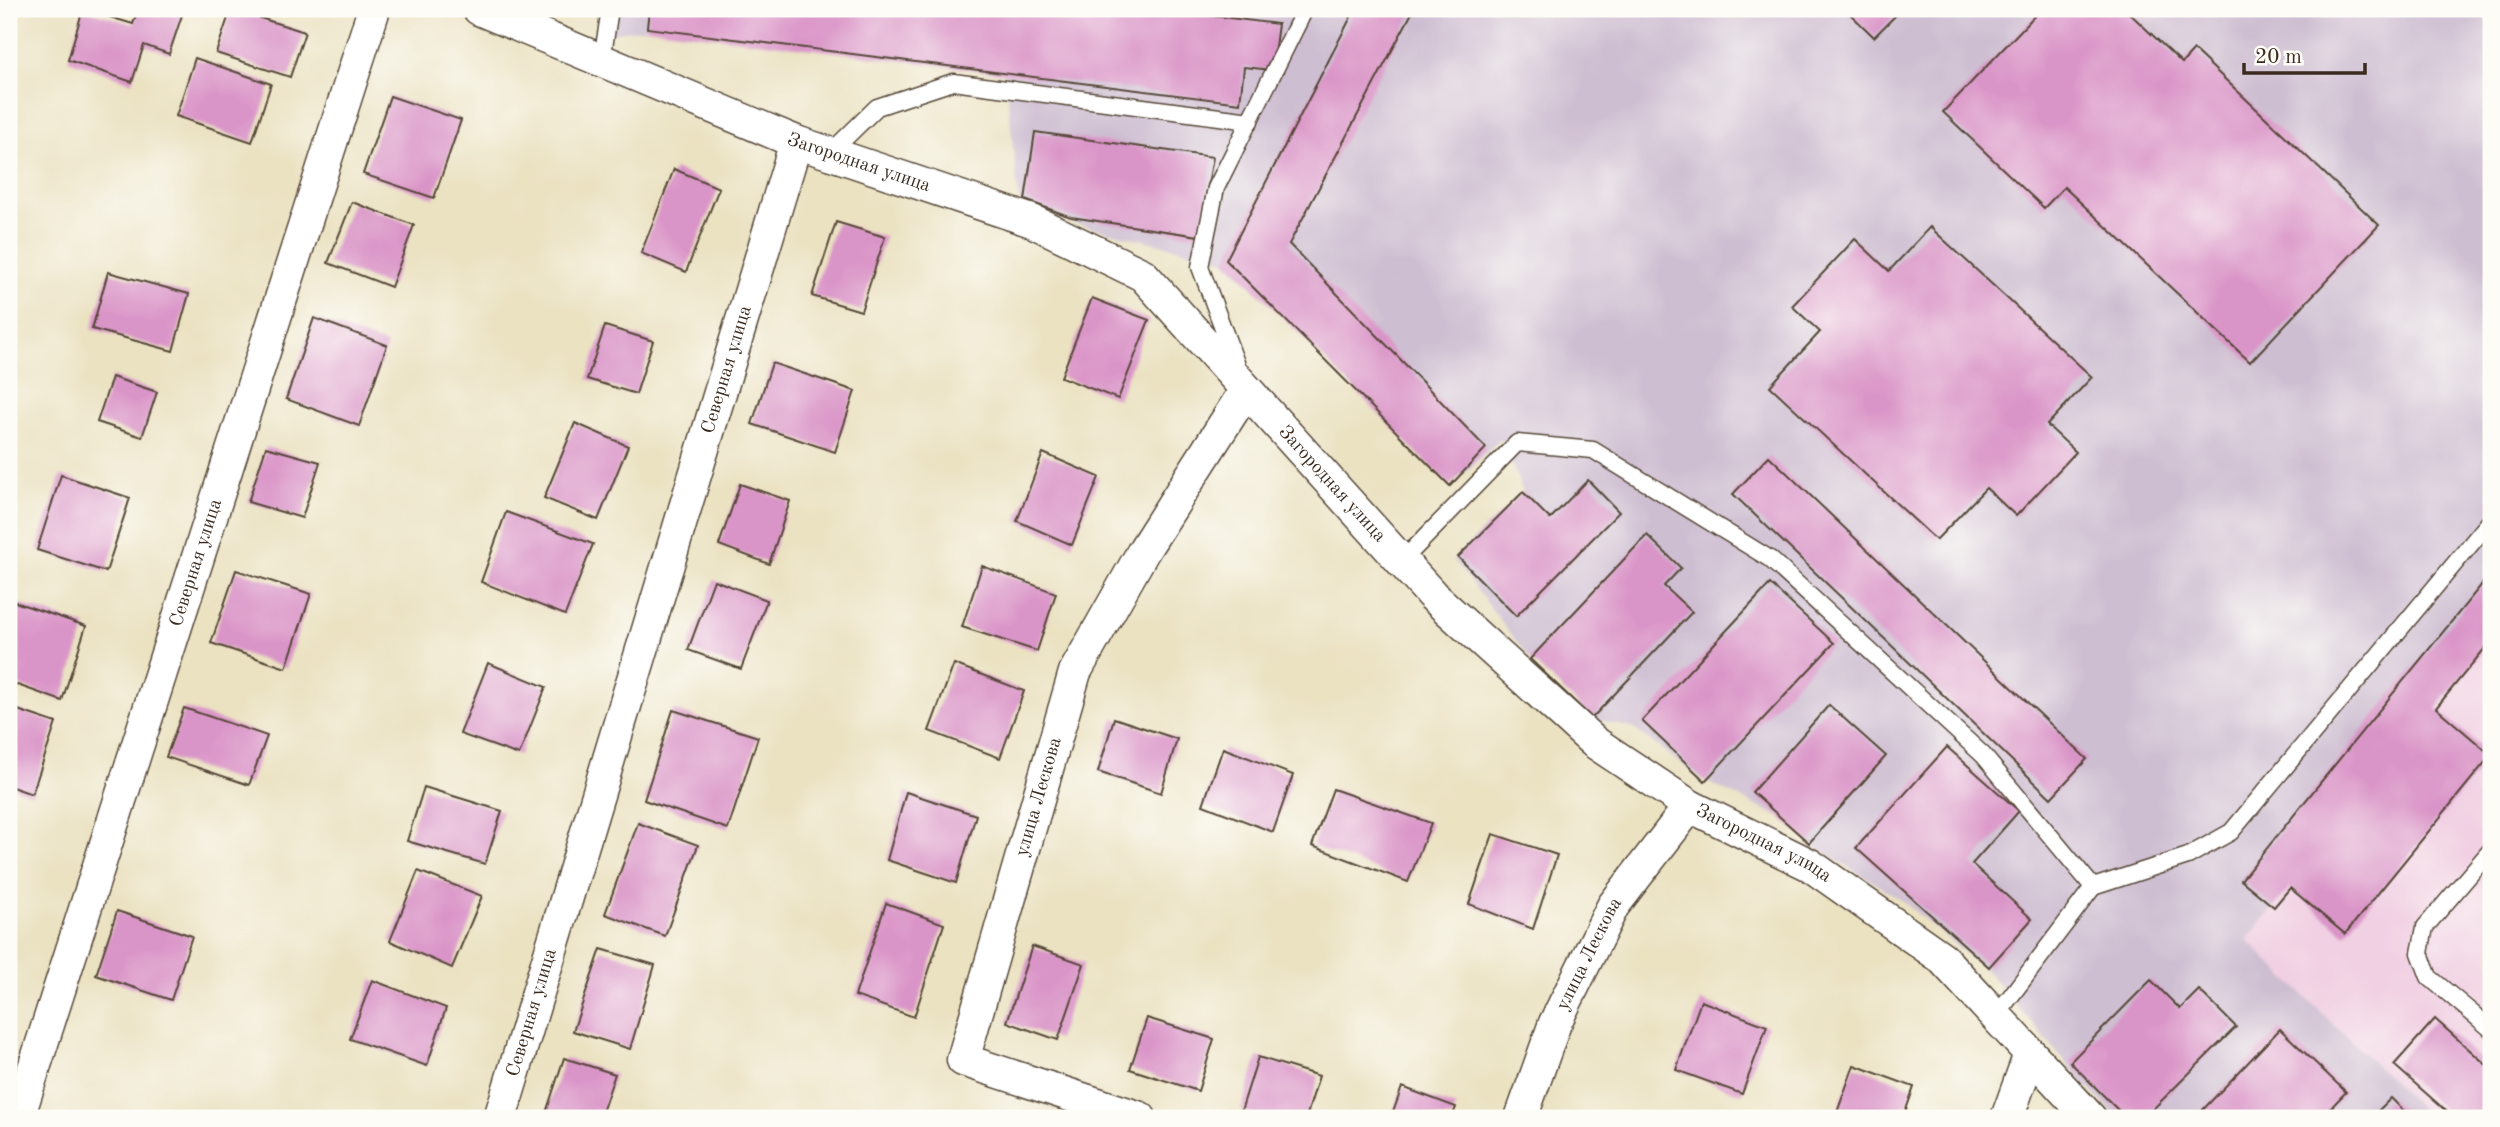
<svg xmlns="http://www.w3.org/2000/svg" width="2500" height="1127" font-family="'Old Standard TT',serif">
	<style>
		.built { fill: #f1d0e3 }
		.industrial { fill: #cebed1 }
		.building { fill: #da95c8 }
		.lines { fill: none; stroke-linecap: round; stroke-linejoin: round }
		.lane-casing { stroke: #554637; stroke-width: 19 }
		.street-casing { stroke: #554637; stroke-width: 35 }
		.lane { stroke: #fff; stroke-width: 16 }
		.street { stroke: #fff; stroke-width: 32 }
		.labels { text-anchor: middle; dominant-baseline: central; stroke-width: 6; stroke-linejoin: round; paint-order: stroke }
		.street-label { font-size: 19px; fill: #3b2a1e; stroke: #fdfcf7 }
	</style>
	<rect width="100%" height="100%" fill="#fdfcf7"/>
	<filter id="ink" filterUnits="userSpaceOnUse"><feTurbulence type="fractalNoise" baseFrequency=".0143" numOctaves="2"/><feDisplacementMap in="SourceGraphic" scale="14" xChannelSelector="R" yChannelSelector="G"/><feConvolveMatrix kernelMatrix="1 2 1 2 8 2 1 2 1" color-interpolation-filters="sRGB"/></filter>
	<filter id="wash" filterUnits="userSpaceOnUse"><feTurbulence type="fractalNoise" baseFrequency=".00686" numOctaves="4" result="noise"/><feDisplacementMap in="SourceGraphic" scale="28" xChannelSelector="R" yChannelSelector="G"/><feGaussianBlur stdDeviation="1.57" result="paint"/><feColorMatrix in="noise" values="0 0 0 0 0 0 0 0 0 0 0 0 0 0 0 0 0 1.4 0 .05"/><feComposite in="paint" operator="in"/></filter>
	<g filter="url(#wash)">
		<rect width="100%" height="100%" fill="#ebe2c2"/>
		<polygon class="built" points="2491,641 2491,1118 2430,1118 2247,940"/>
		<polygon class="industrial" points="612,9 2491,9 2491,641 2247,940 2430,1118 2118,1118 2083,1083 1989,973 1899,898 1809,843 1781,818 1705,781 1634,729 1592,718 1530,659 1453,559 1523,492 1501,439 1450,486 1226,260 1076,224 1019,201 1005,74 647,28 609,33"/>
		<g id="blocks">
			<g class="building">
				<polygon points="83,9 133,24 138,9 184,9 169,54 144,45 132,82 68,60"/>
				<polygon points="231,9 305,32 290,77 216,53"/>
				<polygon points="649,9 1157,9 1278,24 1272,70 1244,67 1240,103 647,28"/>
				<polygon points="1355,9 1414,9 1289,244 1486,448 1450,486 1226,260"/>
				<polygon points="1845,9 1902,9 1874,37"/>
				<polygon points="2041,9 2125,9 2182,63 2194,50 2379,225 2250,362 2064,187 2044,208 1943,112"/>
				<polygon points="195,58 271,84 252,142 176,116"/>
				<polygon points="390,96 461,120 434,198 363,174"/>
				<polygon points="1035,132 1213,157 1199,236 1071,217 1025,200"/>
				<polygon points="674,169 719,188 686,272 641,253"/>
				<polygon points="352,202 414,225 391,287 328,263"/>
				<polygon points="836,222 885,237 861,311 812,296"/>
				<polygon points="1930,227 2092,377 2047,425 2076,452 2016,516 1986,488 1936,540 1770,386 1820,332 1792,306 1855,239 1889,271"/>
				<polygon points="108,272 189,294 173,351 92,329"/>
				<polygon points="1092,298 1149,320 1118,399 1061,377"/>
				<polygon points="314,318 387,345 359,426 286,399"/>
				<polygon points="605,326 653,341 636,394 587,379"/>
				<polygon points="772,363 855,391 835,452 752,424"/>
				<polygon points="112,377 157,392 142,437 97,422"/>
				<polygon points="575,423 628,446 598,520 544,498"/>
				<polygon points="266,447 320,462 302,518 248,502"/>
				<polygon points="1043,453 1099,477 1072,545 1017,521"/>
				<polygon points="1769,456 2087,759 2051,798 1733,494"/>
				<polygon points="61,475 130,498 106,572 37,550"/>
				<polygon points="1588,480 1619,512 1516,616 1458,557 1523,492 1550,519"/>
				<polygon points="740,484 790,501 769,564 719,545"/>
				<polygon points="506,512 593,544 565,615 481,582"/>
				<polygon points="1647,535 1681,568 1664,586 1692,612 1592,718 1530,659"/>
				<polygon points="982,566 1056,593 1037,651 962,627"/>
				<polygon points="236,570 311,594 286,668 211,643"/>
				<polygon points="2491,573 2491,641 2436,708 2491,755 2345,934 2290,888 2274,907 2241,880"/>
				<polygon points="714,580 767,600 741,669 688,650"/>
				<polygon points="1770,584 1834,643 1705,781 1642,721"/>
				<polygon points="9,600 86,626 62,701 9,682"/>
				<polygon points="488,663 546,687 519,755 460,734"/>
				<polygon points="954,664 1024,691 1000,758 929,731"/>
				<polygon points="1829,705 1886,756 1809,843 1752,792"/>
				<polygon points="9,707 56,723 32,794 9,786"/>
				<polygon points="184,708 267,736 249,785 166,757"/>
				<polygon points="673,710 758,737 728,829 644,800"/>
				<polygon points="1114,718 1177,739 1161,793 1098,772"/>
				<polygon points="1947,747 2019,811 1972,864 2032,919 1989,967 1856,848"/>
				<polygon points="1223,748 1293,775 1273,832 1203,805"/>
				<polygon points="424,787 502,811 485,864 407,841"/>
				<polygon points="1333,789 1431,823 1408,882 1312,846"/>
				<polygon points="906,792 976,815 956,883 887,860"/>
				<polygon points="638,823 698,845 665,936 605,914"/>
				<polygon points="1493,834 1557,855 1533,929 1469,904"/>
				<polygon points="418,871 482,896 452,968 390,941"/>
				<polygon points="886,903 944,924 914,1017 855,996"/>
				<polygon points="117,911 192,936 171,1000 96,975"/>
				<polygon points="1032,946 1084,964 1058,1040 1007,1022"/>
				<polygon points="601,949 655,965 630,1049 573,1031"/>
				<polygon points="372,980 446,1008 427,1066 350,1039"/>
				<polygon points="2151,980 2180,1009 2199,990 2236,1027 2144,1118 2126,1118 2070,1062"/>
				<polygon points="1701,1001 1767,1026 1742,1094 1676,1070"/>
				<polygon points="1147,1018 1214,1039 1198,1091 1130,1069"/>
				<polygon points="2435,1019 2491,1069 2491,1118 2454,1118 2394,1065"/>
				<polygon points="2280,1029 2346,1092 2321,1118 2195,1118"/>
				<polygon points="1258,1057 1319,1076 1306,1118 1266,1118 1241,1111"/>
				<polygon points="564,1058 615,1074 600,1118 545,1116"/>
				<polygon points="1854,1065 1914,1087 1903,1118 1835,1118"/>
				<polygon points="1402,1087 1456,1107 1452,1118 1391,1118"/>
				<polygon points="2391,1098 2411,1118 2371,1118"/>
			</g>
		</g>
	</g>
	<g filter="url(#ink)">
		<use href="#blocks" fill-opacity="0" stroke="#554637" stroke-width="2"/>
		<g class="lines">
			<g class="lane-casing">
				<g id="lane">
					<polyline points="602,60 610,9"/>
					<polyline points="830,153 877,107 953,82 1250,121"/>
					<polyline points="1238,368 1200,267 1216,188 1305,9"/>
					<polyline points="1402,561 1517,443 1593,450 1770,559 1983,755 2093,887 1995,1017"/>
					<polyline points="2491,850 2425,927 2420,953 2429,977 2491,1029"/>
					<polyline points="2093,887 2188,856 2231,832 2491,520"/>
				</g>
			</g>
			<g class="street-casing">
				<g id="street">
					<path id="s1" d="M479,9L796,142L1032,221L1143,275L1433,596L1594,742L1690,806L1810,865L1941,957L2090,1118"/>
					<path id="s2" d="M18,1118L374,9"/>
					<path id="s3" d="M500,1118L796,142"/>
					<path id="s4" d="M1140,1118L963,1060L1075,672L1144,550L1246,390"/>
					<path id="s5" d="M1521,1118L1555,1023L1613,906L1690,806"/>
					<polyline points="2007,1118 2030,1054"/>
				</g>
			</g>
			<use href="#lane" class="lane"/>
			<use href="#street" class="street"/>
		</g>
	</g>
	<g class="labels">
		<g class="street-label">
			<text stroke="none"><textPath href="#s1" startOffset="410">Загородная улица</textPath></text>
			<text stroke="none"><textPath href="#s3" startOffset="782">Северная улица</textPath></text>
			<text stroke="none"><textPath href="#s1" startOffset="998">Загородная улица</textPath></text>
			<text stroke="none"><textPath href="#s2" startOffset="583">Северная улица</textPath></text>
			<text stroke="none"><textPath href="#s4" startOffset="460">улица Лескова</textPath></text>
			<text stroke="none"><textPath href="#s1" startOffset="1564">Загородная улица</textPath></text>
			<text stroke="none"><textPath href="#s5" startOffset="178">улица Лескова</textPath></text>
			<text stroke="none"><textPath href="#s3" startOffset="110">Северная улица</textPath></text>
		</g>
	</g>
	<rect width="2500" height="1127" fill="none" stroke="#fdfcf7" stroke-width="35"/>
	<path d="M2244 63v10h121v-10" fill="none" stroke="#3b2a1e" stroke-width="3.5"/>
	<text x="2255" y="63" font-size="21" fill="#3b2a1e" stroke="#fdfcf7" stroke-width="5" paint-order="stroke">20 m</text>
</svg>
